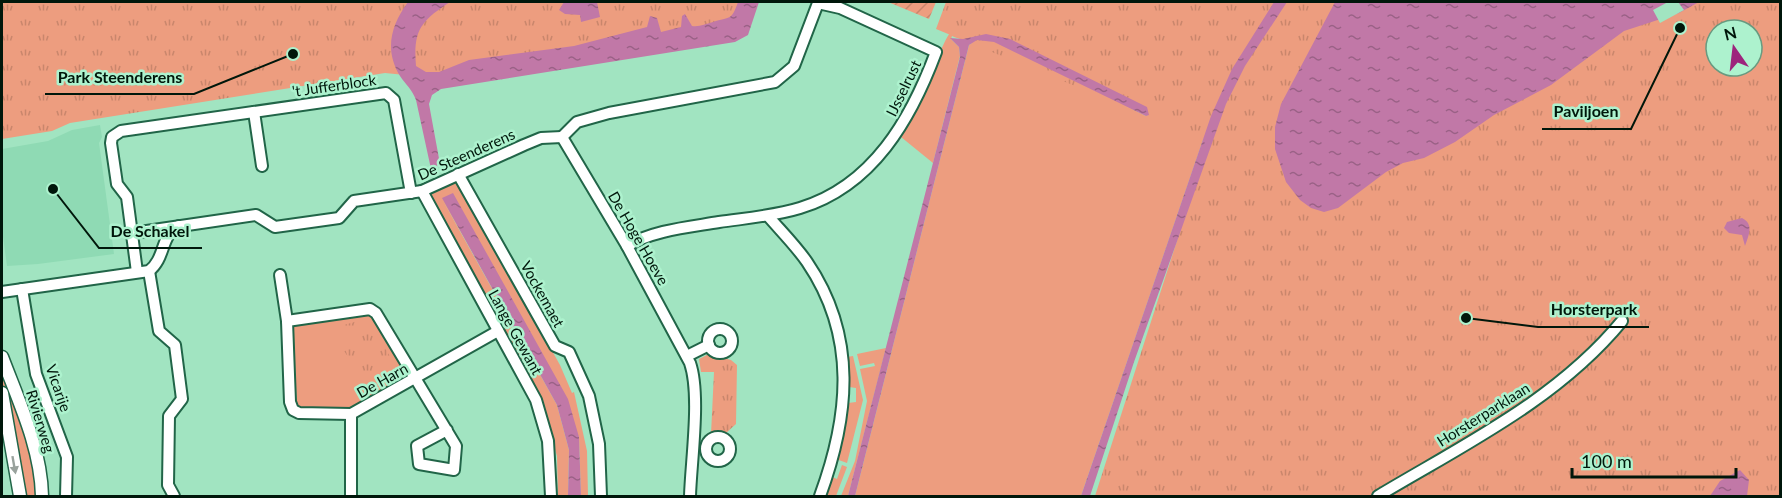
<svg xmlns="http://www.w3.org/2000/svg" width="1782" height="498" font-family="Lato,sans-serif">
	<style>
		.built { fill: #8fdab4 }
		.grass { fill: #ed9d7f }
		.park { fill: url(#park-tufts); fill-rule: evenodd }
		.garden { fill: url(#garden-furrows) }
		.water { fill: url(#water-ripples) }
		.pier { fill: #a1e4c1 }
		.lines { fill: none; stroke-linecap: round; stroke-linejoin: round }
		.minor-casing { stroke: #216548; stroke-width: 14 }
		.tertiary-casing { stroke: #216548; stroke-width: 15 }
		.minor { stroke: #fff; stroke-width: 10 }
		.tertiary { stroke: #fff; stroke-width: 12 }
		.oneway { fill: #99a29d }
		.labels { text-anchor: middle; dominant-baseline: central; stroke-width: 5; stroke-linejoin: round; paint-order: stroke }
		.street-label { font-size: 15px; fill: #00170b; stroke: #adf2ce }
		.leader { fill: none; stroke: #00170b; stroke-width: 2 }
		.callout-dot { fill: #00170b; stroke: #adf2ce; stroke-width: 2 }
		.callout-label { font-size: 16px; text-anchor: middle; font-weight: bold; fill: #00170b; stroke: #adf2ce; stroke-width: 5; stroke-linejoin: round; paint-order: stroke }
	</style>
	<defs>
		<pattern id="park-tufts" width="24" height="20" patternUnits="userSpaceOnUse" patternTransform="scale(1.5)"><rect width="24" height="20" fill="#ed9d7f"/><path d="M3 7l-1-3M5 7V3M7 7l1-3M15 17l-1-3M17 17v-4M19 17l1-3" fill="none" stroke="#c9866c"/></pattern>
		<pattern id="garden-furrows" width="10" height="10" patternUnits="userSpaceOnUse" patternTransform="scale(1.5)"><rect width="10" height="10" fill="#ed9d7f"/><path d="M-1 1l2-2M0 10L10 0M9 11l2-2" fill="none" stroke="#c9866c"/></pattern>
		<pattern id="water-ripples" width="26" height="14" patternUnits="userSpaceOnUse" patternTransform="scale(1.5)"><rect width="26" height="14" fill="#c178a7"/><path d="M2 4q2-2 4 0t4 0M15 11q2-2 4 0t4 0" fill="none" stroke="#9a6186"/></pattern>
	</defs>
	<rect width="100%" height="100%" fill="#a1e4c1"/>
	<polygon class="built" points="100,125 102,137 99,143 114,254 38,264 7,266 2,229 2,149 48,141 72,130"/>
	<g class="grass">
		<path d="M1008,7L1034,11L1059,20L1217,99L1081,496H855L969,45L977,40L994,42L1146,116L1149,115L1147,107L999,35C983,31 967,44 952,36L951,39L959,47L960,56L933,163L901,137C911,120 921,103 929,84C947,34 948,14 1008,7Z"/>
		<polygon points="457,182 560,365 572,393 574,392 587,451 588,496 581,496 579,437 442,199 557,405 569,450 568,496 558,496 557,456 539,397 431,194"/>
		<polygon points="366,314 372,316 405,369 402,378 349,410 305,411 297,407 293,326"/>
		<polygon points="886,348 848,496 841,496 855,461 867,401 860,369 875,366 874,363 860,366 857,354"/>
		<polygon points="853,356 863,400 847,463 836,459 848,403 856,402 856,388 849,387 847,357"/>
		<polygon points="2,361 17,397 40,496 21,496 2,383"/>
		<polygon points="842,465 847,467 836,496 822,496 830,476 837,479"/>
	</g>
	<g class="park">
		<polygon points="2,2 751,2 744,23 425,77 385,73 70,123 52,131 2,139"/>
		<path d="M946,2H1780V496H1095L1209,141L936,29ZM1716,30H1752V66H1716Z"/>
		<polygon points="368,318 400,374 371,390 342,348 337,327"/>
		<polygon points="709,354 731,360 737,365 736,424 726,433 711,434 714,372 701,372 699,359"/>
	</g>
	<polygon class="garden" points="888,2 936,2 929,19"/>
	<g class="water">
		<path d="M408,2H450C421,21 413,30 416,66L426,72H439L469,60L574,46L647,27L650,16L657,18L661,32L681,27L682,16L685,14L692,26C700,27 705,24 713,22C730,16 731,22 738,2H759L748,35L735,42L441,89L432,95L429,104L440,164L431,169L416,100C412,89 406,85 400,76C384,50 391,25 408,2Z"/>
		<polygon points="564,2 597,2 600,17 581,22 580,15 565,14 559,10"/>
		<polygon points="1274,2 1287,2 1245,66 1226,104 1134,362 1090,496 1081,496 1211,116 1232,69"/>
		<polygon points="1335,2 1699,2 1679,13 1624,31 1551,85 1494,115 1455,142 1424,158 1403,163 1386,172 1338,208 1324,212 1311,208 1300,200 1286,182 1275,149 1275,127 1281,104"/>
		<polygon points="986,34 1010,39 1147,107 1149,115 1146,116 994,42 977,40 969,45 855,496 848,496 960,57 959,47 950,38 963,39"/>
		<polygon points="453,193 568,399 579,437 581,496 568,496 569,450 557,405 442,198"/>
		<path d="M1742,218C1754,224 1749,235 1745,246L1742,235L1729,233L1724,228L1727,222Z"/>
		<polygon points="1740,470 1749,480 1747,496 1710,496 1720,481"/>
	</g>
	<polygon class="pier" points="1668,2 1678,2 1684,10 1660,23 1653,10"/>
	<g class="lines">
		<g class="minor-casing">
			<g id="minor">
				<polyline points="254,112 262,166"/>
				<path d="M562,137L577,122L609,113L775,82L794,66L818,3L840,8L936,52C911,119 873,186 800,208C774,216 747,218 719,222C690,227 653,230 627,246"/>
				<path d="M562,137L627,246L690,363C701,395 691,461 690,496"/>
				<polyline points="458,174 555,346 569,352 589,396 599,444 601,496"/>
				<polyline points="422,191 536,400 548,441 551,496"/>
				<path d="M768,216C781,231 796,246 807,262C858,337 849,417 820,496"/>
				<polyline points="133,233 256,215 275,227 339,218 354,201 422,191 524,145 541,138 562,137"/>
				<polyline points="149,271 159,331 175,345 182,399 169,416 168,485 174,496"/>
				<polyline points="137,272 127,197 117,184 111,143 112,137 121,131 386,93 394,100 411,193"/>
				<polyline points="280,275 287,321 290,402 293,410 299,413 351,414 498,331"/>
				<polyline points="22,289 36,374 67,457 66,496"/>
				<path d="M2,292L149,271C166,258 160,235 179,226"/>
				<polyline points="287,321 370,309 376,313 456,446 454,470 419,464 417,446 447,430"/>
				<circle cx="720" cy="341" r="12"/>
				<polyline points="687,356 709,345"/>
				<polyline points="351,414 351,496"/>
				<circle cx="718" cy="449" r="12"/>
				<path d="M1378,496C1463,445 1557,400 1622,321"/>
			</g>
		</g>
		<g class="tertiary-casing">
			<g id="tertiary">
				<path d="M2,357C19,402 41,448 42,496"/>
				<polyline points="2,393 20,496"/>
			</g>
		</g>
		<use href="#minor" class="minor"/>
		<use href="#tertiary" class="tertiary"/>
	</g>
	<defs><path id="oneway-solid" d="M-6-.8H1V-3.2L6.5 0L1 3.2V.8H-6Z" transform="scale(1.5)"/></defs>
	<use class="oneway" href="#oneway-solid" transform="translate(14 465) rotate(80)"/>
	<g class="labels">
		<g class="street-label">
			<text transform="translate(334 85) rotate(-8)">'t Jufferblock</text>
			<text transform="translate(903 88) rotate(-64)">IJsselrust</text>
			<text transform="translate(466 154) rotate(-24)">De Steenderens</text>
			<text transform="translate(639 238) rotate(60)">De Hoge Hoeve</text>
			<text transform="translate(543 294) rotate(61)">Vockemaet</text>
			<text transform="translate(516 332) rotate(61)">Lange Gewant</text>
			<text transform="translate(382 380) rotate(-29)">De Harn</text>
			<text transform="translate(59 388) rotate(71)">Vicarije</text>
			<text transform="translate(1483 414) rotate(-32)">Horsterparklaan</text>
			<text transform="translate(41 421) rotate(73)">Rivierweg</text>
		</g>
	</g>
	<path class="leader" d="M293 54L194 94H45M1680 28L1631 129H1542M53 189L99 248H202M1466 318L1538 327H1649"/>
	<g class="callout-dot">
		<circle cx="293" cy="54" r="6"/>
		<circle cx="1680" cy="28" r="6"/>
		<circle cx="53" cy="189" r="6"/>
		<circle cx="1466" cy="318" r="6"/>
	</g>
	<g class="callout-label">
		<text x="120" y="83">Park Steenderens</text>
		<text x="1586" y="117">Paviljoen</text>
		<text x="150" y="237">De Schakel</text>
		<text x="1594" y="315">Horsterpark</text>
	</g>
	<rect width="1782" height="498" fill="none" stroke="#00170b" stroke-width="6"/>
	<g transform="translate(1734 48) rotate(346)"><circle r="28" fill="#adf2ce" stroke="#689a80" stroke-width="1.5"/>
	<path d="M0-4.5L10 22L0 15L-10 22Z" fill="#9d247c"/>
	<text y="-9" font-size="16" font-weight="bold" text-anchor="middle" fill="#00170b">N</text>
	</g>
	<path d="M1572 468v9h164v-9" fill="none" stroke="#00170b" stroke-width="3"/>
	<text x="1581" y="468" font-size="18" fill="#00170b" stroke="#adf2ce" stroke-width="4.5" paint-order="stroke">100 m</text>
</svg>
